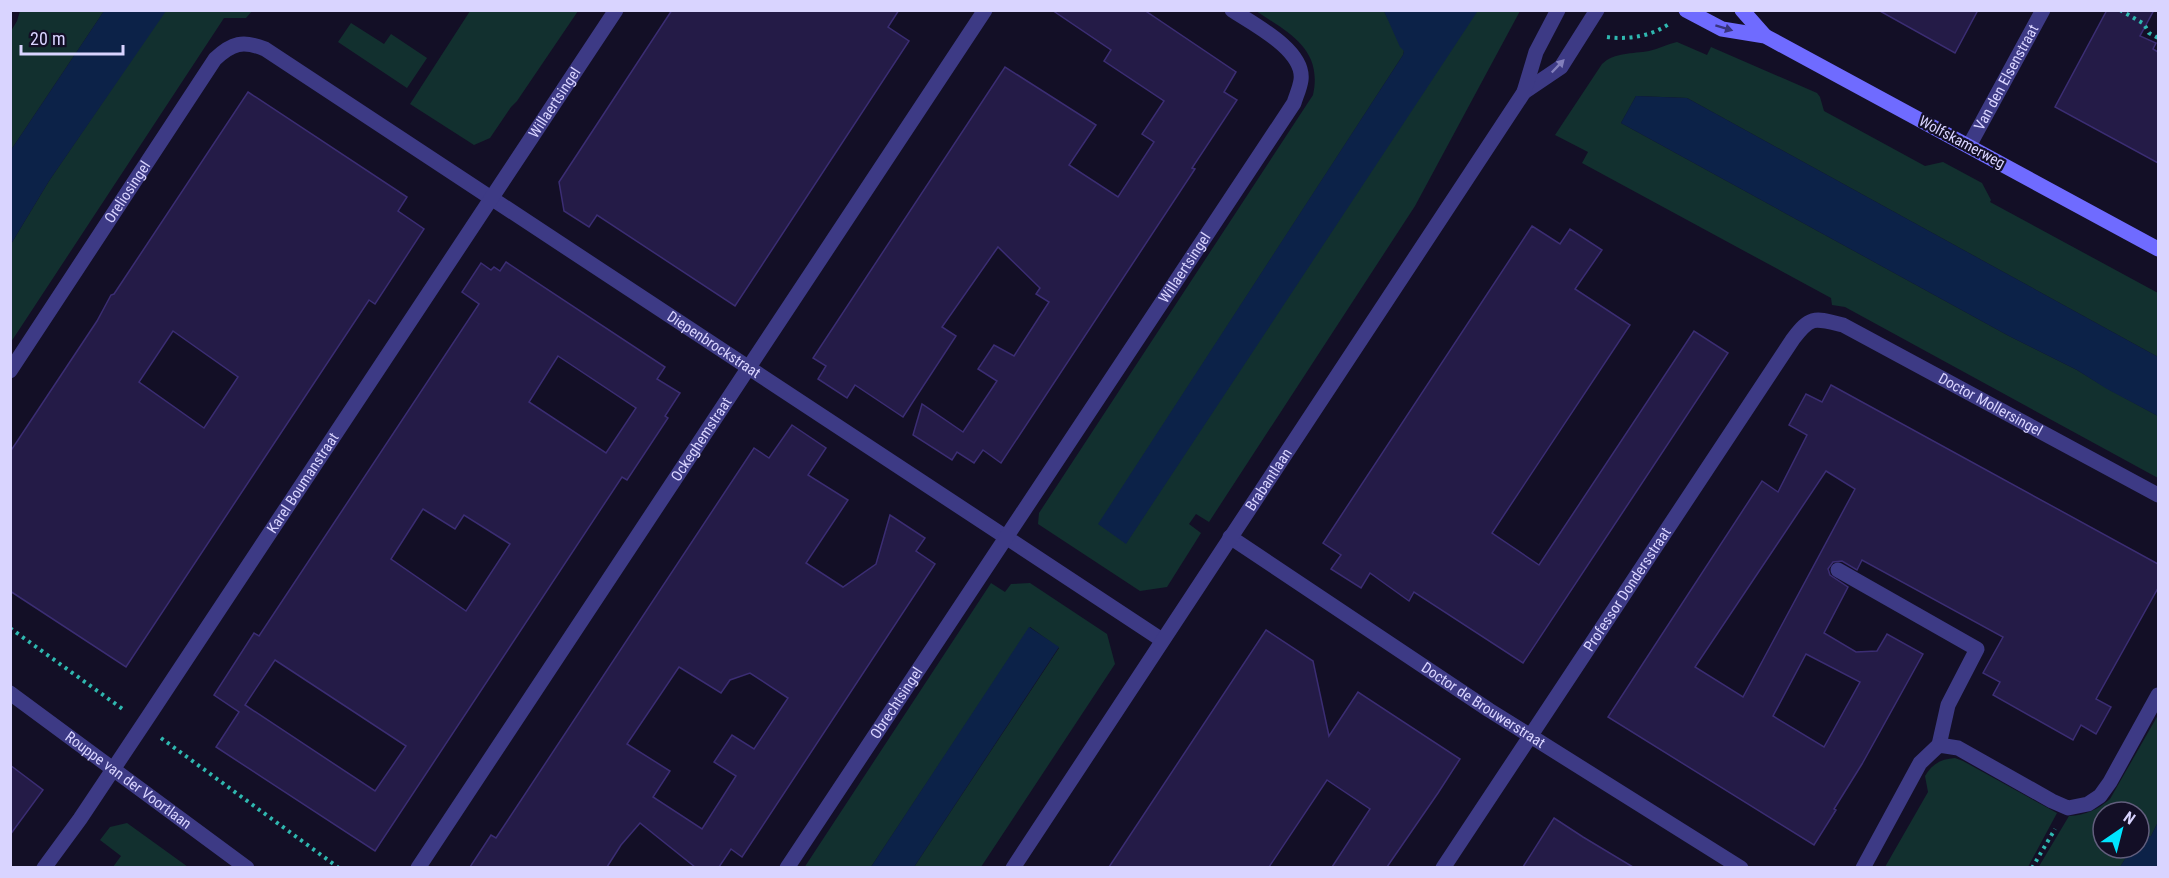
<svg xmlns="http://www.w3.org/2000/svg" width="2169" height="878" font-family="'Roboto Condensed',sans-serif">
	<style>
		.green { fill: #12302f }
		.water { fill: #0c2248 }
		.building { fill: #241b47; stroke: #3b2d73; stroke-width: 1.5; fill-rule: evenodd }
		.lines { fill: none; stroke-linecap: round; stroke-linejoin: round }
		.path { stroke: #2fb8b0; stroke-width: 4; stroke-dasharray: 3 4.5; stroke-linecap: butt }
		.service { stroke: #3d3a85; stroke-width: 15 }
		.minor { stroke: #3d3a85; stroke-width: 15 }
		.secondary { stroke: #6f6bff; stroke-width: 15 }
		.oneway { fill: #38347d }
		.oneway2 { fill: #837fbc }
		.labels { text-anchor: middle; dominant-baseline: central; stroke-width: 4.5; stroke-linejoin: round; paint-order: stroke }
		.street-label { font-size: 15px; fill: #d9d4ff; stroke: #130f26 }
	</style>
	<rect width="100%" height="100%" fill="#130f26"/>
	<g class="green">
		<polygon points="20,11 104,11 11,150 11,31 17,21"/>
		<polygon points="165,11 252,11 246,18 224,18 11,342 11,244 49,181"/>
		<polygon points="470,11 578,11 517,101 511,107 490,138 474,145 410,104"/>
		<path d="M1256,11H1384L1404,51L1403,55L1099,524L1126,543L1476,11H1520L1415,206L1209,522L1196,514L1189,524L1201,533L1167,587L1140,591L1038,524L1039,513L1313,95C1323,49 1289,33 1256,11Z"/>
		<polygon points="351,23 384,44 391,34 427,58 407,88 338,42"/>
		<path d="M1677,42L1707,55L1711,47L1817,93L1820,97L1824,111L1925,166L1943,162L1982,183L1991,200L1990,202L2158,293V357L1687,98L1636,96L1621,123L2009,336L2077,370L2108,389L2158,416V478L1845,307L1832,305L1831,298L1582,163L1588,152L1555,135L1602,64C1615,52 1632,54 1649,51C1659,49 1667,44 1677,42Z"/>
		<polygon points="991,583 1005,592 1011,584 1030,583 1107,634 1115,664 981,867 914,867 1059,648 1030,627 871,867 804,868"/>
		<path d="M2158,715V822L2151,836L2139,838V812H2103V848H2132L2120,867L2038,868L2069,816C2086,815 2097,810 2110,799Z"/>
		<path d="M1955,758L1963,761L2057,813L2028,867H1885L1928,792L1925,776C1932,764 1941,759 1955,758Z"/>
		<polygon points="127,823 188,867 113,867 121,856 100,840 110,827"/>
	</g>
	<g class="water">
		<polygon points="104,11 166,11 49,181 11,244 11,150"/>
		<polygon points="1384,11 1477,12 1126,544 1098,524 1403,55 1404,51 1400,47"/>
		<polygon points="1636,96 1687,98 2158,357 2158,416 2107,389 2077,370 2009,336 1621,123"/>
		<polygon points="1029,627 1059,647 914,867 871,867"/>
		<polygon points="2158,822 2158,867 2120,867 2132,848 2139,848 2139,838 2151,836"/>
	</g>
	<g class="building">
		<polygon points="672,10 899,10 888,27 909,41 735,306 597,215 589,227 564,211 559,182"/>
		<polygon points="1052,10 1144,10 1236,72 1224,92 1237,100 1192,168 1195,169 1001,463 983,450 974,463 957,452 952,460 913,435 922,404 963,432 997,381 978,369 994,345 1014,356 1049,302 1036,294 1040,288 998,247 942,327 956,336 903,417 855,385 847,398 818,379 826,366 813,358 1005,67 1096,125 1069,165 1118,197 1154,142 1142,134 1164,101 1104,61 1111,50"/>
		<polygon points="1878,10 1978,10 1955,53"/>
		<polygon points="2107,10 2154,10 2140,36 2156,43 2153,49 2158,52 2158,163 2055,107"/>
		<path d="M248,92L407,197L398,211L424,229L375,304L369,300L126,667L10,591V452L97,321L111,295L114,294ZM173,331L238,377L204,428L139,382Z"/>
		<polygon points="1532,226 1560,244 1570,229 1602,250 1575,289 1630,325 1492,533 1539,565 1694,331 1728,353 1523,663 1414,592 1409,601 1370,573 1361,588 1331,569 1341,555 1323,543"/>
		<path d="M506,262L665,367L657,379L680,393L665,416L668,418L627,480L622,477L375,851L216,747L239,712L214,695L254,633L259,636L479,304L462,292L481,263L491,270L494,267L500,271ZM558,356L636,408L606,453L529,402ZM423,509L455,529L464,515L510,544L466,611L391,559ZM275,660L406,746L375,791L245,705Z"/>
		<path d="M1831,385L2158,564V588L2096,699L2111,707L2096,734L2081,725L2073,740L1993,695L2000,682L1983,673L2003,637L1862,560L1857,570L1842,561L1833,562L1828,569L1830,575L1848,587L1824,633L1856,652L1877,651L1887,634L1923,654L1862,764L1834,809L1836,810L1814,845L1608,717L1762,481L1778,492L1807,435L1789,425L1806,394L1822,402ZM1826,471L1855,489L1743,697L1695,667ZM1806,654L1860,682L1824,747L1773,716Z"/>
		<path d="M792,425L826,448L808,475L848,500L806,563L843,587L876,564L890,515L925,538L916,551L935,564L742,857L731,849L719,867H695L640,823L621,845L607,867H470L491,835L496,838L754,448L769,458ZM679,667L721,693L730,680L750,673L788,698L754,749L732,735L714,762L736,776L702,829L653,797L670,771L627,744Z"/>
		<polygon points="1266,630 1313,661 1329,736 1358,692 1460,759 1438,793 1387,867 1332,867 1370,809 1327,780 1269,867 1109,867"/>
		<polygon points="10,765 43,790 10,835"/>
		<polygon points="1554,818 1583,837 1633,867 1523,867"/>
	</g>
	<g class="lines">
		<g class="path">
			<polyline points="2120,10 2144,24 2149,33 2158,38"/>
			<path d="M1607,37C1629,40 1651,36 1669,24"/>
			<polyline points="10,628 124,710"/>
			<polyline points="161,738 339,868"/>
			<polyline points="2032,868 2055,829"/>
		</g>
		<polyline class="service" points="1838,570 1977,649 1948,705 1939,745"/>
		<g class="minor">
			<polyline points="1524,92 1561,67 1597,10"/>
			<path id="s1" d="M1969,146L2043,10"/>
			<path id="s2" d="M10,371L215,59C232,43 243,40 265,49L1162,640"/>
			<path id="s3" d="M1230,537L1489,710L1741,868"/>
			<path id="s4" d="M10,693L247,868"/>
			<path id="s5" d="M44,868L80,819L150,714L616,10"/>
			<path id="s6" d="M418,868L985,10"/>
			<path id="s7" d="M787,868L1294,103C1296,96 1300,88 1301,80C1305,50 1253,24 1232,10"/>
			<path id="s8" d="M1013,868L1524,92L1536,52L1558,10"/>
			<path id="s9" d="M1443,868L1793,339C1811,315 1815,318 1843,325L2158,495"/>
			<polyline points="1863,868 1920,763 1939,745 1958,748 2052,801 2068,808 2088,804 2100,796 2110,782 2158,695"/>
		</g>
		<g class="secondary">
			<polyline points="1686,10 1722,29 1765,36 2158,249"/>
			<polyline points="1742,10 1765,36"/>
		</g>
	</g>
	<defs><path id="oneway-solid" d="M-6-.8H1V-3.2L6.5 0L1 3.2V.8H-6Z" transform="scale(1.5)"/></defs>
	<use class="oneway" href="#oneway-solid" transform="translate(1724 28) rotate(17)"/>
	<use class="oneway2" href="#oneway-solid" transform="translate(1558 66) rotate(-46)"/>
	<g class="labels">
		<g class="street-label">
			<text stroke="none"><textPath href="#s1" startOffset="78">Van den Elsenstraat</textPath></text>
			<text stroke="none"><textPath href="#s5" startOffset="920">Willaertsingel</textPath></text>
			<text transform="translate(1962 142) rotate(28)">Wolfskamerweg</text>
			<text stroke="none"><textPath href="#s2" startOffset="214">Oreliosingel</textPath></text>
			<text stroke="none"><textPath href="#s7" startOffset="720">Willaertsingel</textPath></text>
			<text stroke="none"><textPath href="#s2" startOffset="966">Diepenbrockstraat</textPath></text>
			<text stroke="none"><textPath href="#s9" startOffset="860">Doctor Mollersingel</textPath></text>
			<text stroke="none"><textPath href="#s6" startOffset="514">Ockeghemstraat</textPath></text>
			<text stroke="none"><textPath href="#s8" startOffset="465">Brabantlaan</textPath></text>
			<text stroke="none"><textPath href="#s5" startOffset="464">Karel Boumanstraat</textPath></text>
			<text stroke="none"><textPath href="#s9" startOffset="334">Professor Dondersstraat</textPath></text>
			<text stroke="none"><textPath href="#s7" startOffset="198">Obrechtsingel</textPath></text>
			<text stroke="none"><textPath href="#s3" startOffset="304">Doctor de Brouwerstraat</textPath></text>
			<text stroke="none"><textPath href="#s4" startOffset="147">Rouppe van der Voortlaan</textPath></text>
		</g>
	</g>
	<rect width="2169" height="878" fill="none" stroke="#d9d4ff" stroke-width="24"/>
	<g transform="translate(2121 830) rotate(35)"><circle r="28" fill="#130f26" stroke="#625e7d" stroke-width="1.5"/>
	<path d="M0-4.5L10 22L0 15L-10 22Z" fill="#00e5ff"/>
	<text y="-9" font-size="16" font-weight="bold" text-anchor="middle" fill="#d9d4ff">N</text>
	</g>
	<path d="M21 45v9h102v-9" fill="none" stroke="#d9d4ff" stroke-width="3"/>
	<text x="30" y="45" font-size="18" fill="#d9d4ff" stroke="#130f26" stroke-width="4.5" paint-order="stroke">20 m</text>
</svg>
